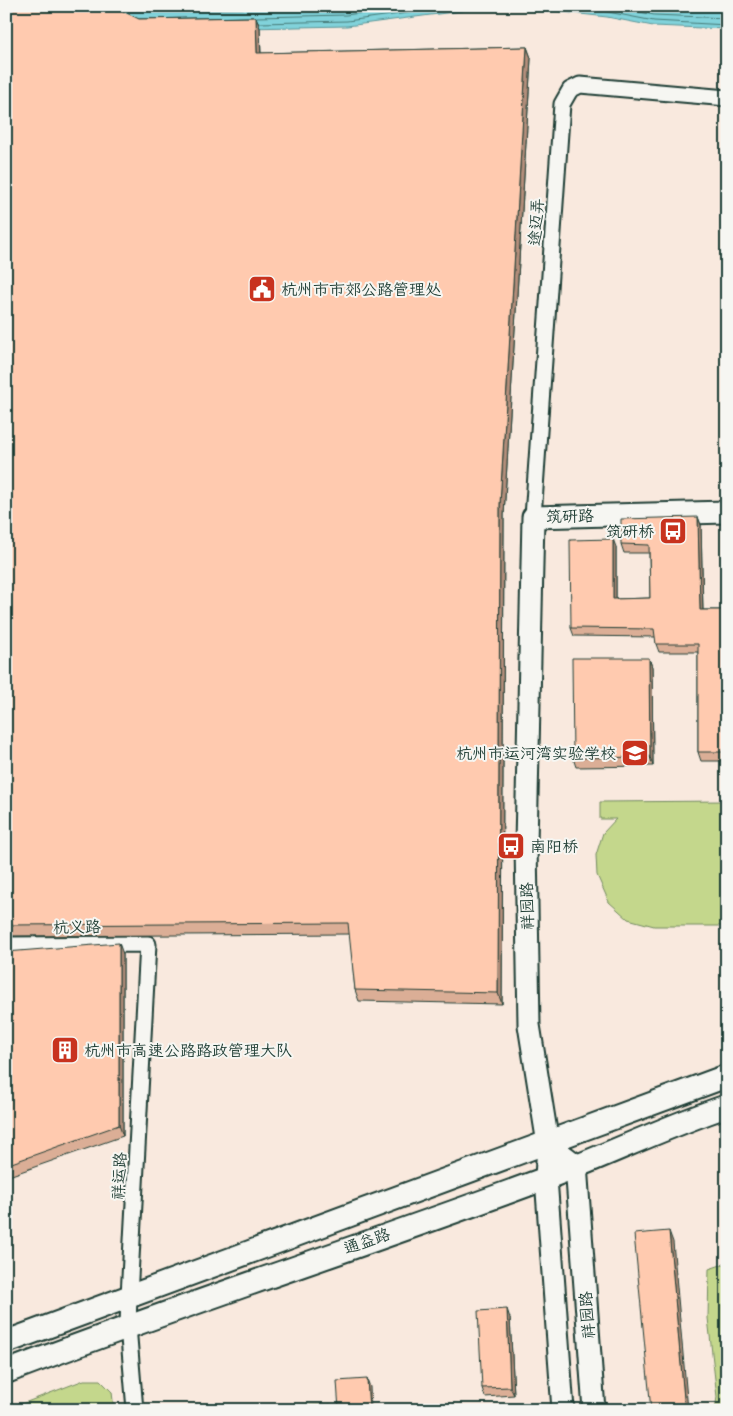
<svg xmlns="http://www.w3.org/2000/svg" width="733" height="1416" font-family="Sriracha,'LXGW WenKai TC',sans-serif">
	<style>
		.green { fill: #c4d78c; stroke: #728a60 }
		.water { fill: #81d2da; stroke: #5a9698 }
		.lines { fill: none; stroke-linecap: round; stroke-linejoin: round }
		.shore { stroke: #467976; stroke-width: 1 }
		.street-casing { stroke: #1f3d34; stroke-width: 19 }
		.secondary-casing { stroke: #1f3d34; stroke-width: 25 }
		.primary-casing { stroke: #1f3d34; stroke-width: 26 }
		.street { stroke: #f6f6f2; stroke-width: 15 }
		.secondary { stroke: #f6f6f2; stroke-width: 21 }
		.primary { stroke: #f6f6f2; stroke-width: 22 }
		.wall { fill: #dbae96; stroke: #1f3d34 }
		.shaded-wall { fill: #b28d7a; stroke: #1f3d34 }
		.building { fill: #ffcaaf; stroke: #1f3d34 }
		.labels { text-anchor: middle; dominant-baseline: central; stroke-width: 4; stroke-linejoin: round; paint-order: stroke }
		.street-label { font-size: 16px; fill: #1f3d34; stroke: #f6f6f2 }
		.poi-label { font-size: 16px; fill: #1f3d34; stroke: #f6f6f2; text-anchor: start }
	</style>
	<rect width="100%" height="100%" fill="#f9e9de"/>
	<filter id="ink" filterUnits="userSpaceOnUse"><feTurbulence type="fractalNoise" baseFrequency=".02" numOctaves="2"/><feDisplacementMap in="SourceGraphic" scale="10" xChannelSelector="R" yChannelSelector="G"/><feConvolveMatrix kernelMatrix="1 2 1 2 8 2 1 2 1" color-interpolation-filters="sRGB"/></filter>
	<g filter="url(#ink)">
		<g class="green">
			<polygon points="727,801 727,926 654,926 628,919 609,902 597,875 596,855 603,833 616,819 600,819 600,802"/>
			<polygon points="727,1263 727,1410 715,1410 717,1397 708,1318 709,1269"/>
			<polygon points="84,1380 100,1380 112,1392 114,1410 6,1410"/>
			<polygon points="331,1404 331,1410 274,1410 275,1406"/>
		</g>
		<g class="water">
			<polygon points="93,6 499,6 347,26 143,30"/>
			<polygon points="509,6 727,6 727,29 653,26 607,17"/>
		</g>
		<g class="lines">
			<g class="shore">
				<polyline points="136,6 148,11 352,6"/>
				<polyline points="556,6 608,12 654,21 727,25"/>
				<polyline points="611,6 654,15 727,18"/>
				<polyline points="650,6 727,11"/>
				<polyline points="257,17 346,15 411,6"/>
				<polyline points="259,23 347,21 460,6"/>
			</g>
			<g class="street-casing">
				<g id="street">
					<polyline points="533,517 562,104 570,90 580,85 727,98"/>
					<polyline points="6,945 148,944 129,1296 128,1326 135,1410"/>
				</g>
			</g>
			<g class="secondary-casing">
				<g id="secondary">
					<polyline points="548,1144 576,1165 594,1410"/>
					<polyline points="563,1410 546,1178 548,1144 529,1025 526,845 533,517 727,512"/>
				</g>
			</g>
			<g class="primary-casing">
				<g id="primary">
					<polyline points="6,1342 727,1076"/>
					<path d="M6,1372C184,1304 366,1245 544,1179C606,1156 664,1127 727,1106"/>
				</g>
			</g>
			<use href="#street" class="street"/>
			<use href="#secondary" class="secondary"/>
			<use href="#primary" class="primary"/>
		</g>
		<g class="wall">
			<polygon points="6,7 139,19 256,17 260,28 261,53 527,47 531,58 504,515 502,1004 359,1001 355,990 350,934 6,936"/>
			<polygon points="698,517 701,525 703,610 727,610 727,761 701,761 698,752 698,652 659,652 656,644 656,637 574,636 571,628 616,547 616,599 650,598 649,553 624,553 621,544"/>
			<polygon points="649,658 652,667 653,766 576,767 573,758"/>
			<polygon points="6,952 123,954 123,1136 6,1177"/>
			<polygon points="510,1318 514,1395 485,1397 482,1388"/>
		</g>
		<g class="shaded-wall">
			<polygon points="256,17 260,28 261,64 257,53"/>
			<polygon points="527,47 531,58 504,515 502,1004 498,993 500,504"/>
			<polygon points="698,517 701,525 703,618 700,610"/>
			<polygon points="613,539 616,547 616,608 613,599"/>
			<polygon points="649,658 652,667 653,766 650,757"/>
			<polygon points="119,943 123,954 123,1136 119,1125"/>
			<polygon points="669,1231 673,1242 688,1410 685,1410"/>
			<polygon points="507,1309 510,1318 514,1395 510,1387"/>
			<polygon points="367,1379 370,1387 371,1410 369,1410"/>
		</g>
		<g class="building">
			<polygon points="8,6 112,6 139,19 256,17 257,53 527,47 500,504 498,993 355,990 348,923 6,925 6,7"/>
			<polygon points="698,517 700,610 727,610 727,752 698,752 698,644 656,644 654,629 571,628 570,540 613,539 613,599 650,598 649,545 621,544 621,519"/>
			<polygon points="572,658 649,658 650,757 573,758"/>
			<polygon points="119,943 119,1125 6,1165 6,952"/>
			<polygon points="669,1231 685,1410 651,1410 634,1234"/>
			<polygon points="507,1309 510,1387 482,1388 478,1311"/>
			<polygon points="367,1379 369,1410 339,1410 337,1381"/>
		</g>
	</g>
	<defs>
		<g id="civic-square" transform="scale(1.4375)"><rect x="-9" y="-9" width="18" height="18" rx="4" fill="#c8321e" stroke="#f6f6f2"/><path d="M-.6-6.5H3V-4.5H.6V-3L4-1V1h2V6H-6V1h2V-1L-.6-3ZM-1.2 2.5V6h2.4V2.5Z" fill="#fff"/></g>
		<g id="bus-square" transform="scale(1.4375)"><rect x="-9" y="-9" width="18" height="18" rx="4" fill="#c8321e" stroke="#f6f6f2"/><path d="M-5-6H5V4H4V6H2V4H-2V6H-4V4H-5ZM-3.5-4V0h7V-4ZM-3.5 1.2v1.5H-2V1.2ZM2 1.2v1.5H3.5V1.2Z" fill="#fff"/></g>
		<g id="school-square" transform="scale(1.4375)"><rect x="-9" y="-9" width="18" height="18" rx="4" fill="#c8321e" stroke="#f6f6f2"/><path d="M0-5L7-2L0 1L-7-2ZM-4 1L0 2.5L4 1V4Q0 6-4 4Z" fill="#fff"/></g>
		<g id="building-square" transform="scale(1.4375)"><rect x="-9" y="-9" width="18" height="18" rx="4" fill="#c8321e" stroke="#f6f6f2"/><path d="M-4-6H4V6H1V3H-1V6H-4ZM-2.5-4.3h1.7v1.8h-1.7ZM.8-4.3h1.7v1.8H.8ZM-2.5-1h1.7V.8h-1.7ZM.8-1h1.7V.8H.8Z" fill="#fff"/></g>
	</defs>
	<g fill-rule="evenodd">
		<use href="#civic-square" x="262" y="289"/>
		<use href="#bus-square" x="673" y="531"/>
		<use href="#school-square" x="635" y="753"/>
		<use href="#bus-square" x="511" y="846"/>
		<use href="#building-square" x="65" y="1050"/>
	</g>
	<g class="labels">
		<g class="street-label">
			<text transform="translate(536 222) rotate(-86)">途迈弄</text>
			<text transform="translate(570 516) rotate(-1)">筑研路</text>
			<text transform="translate(527 906) rotate(-91)">祥园路</text>
			<text transform="translate(77 927) rotate(-1)">杭义路</text>
			<text transform="translate(119 1176) rotate(-87)">祥运路</text>
			<text transform="translate(367 1241) rotate(-19)">通益路</text>
			<text transform="translate(587 1315) rotate(-94)">祥园路</text>
		</g>
		<g class="poi-label">
			<text x="281" y="289">杭州市市郊公路管理处</text>
			<text x="654" y="531" text-anchor="end">筑研桥</text>
			<text x="616" y="753" text-anchor="end">杭州市运河湾实验学校</text>
			<text x="530" y="846">南阳桥</text>
			<text x="84" y="1050">杭州市高速公路路政管理大队</text>
		</g>
	</g>
	<rect width="733" height="1416" fill="none" stroke="#f6f6f2" stroke-width="25"/>
	<rect x="12" y="12" width="708" height="1391" fill="none" stroke="#1f3d34" stroke-width="2" filter="url(#ink)"/>
</svg>
